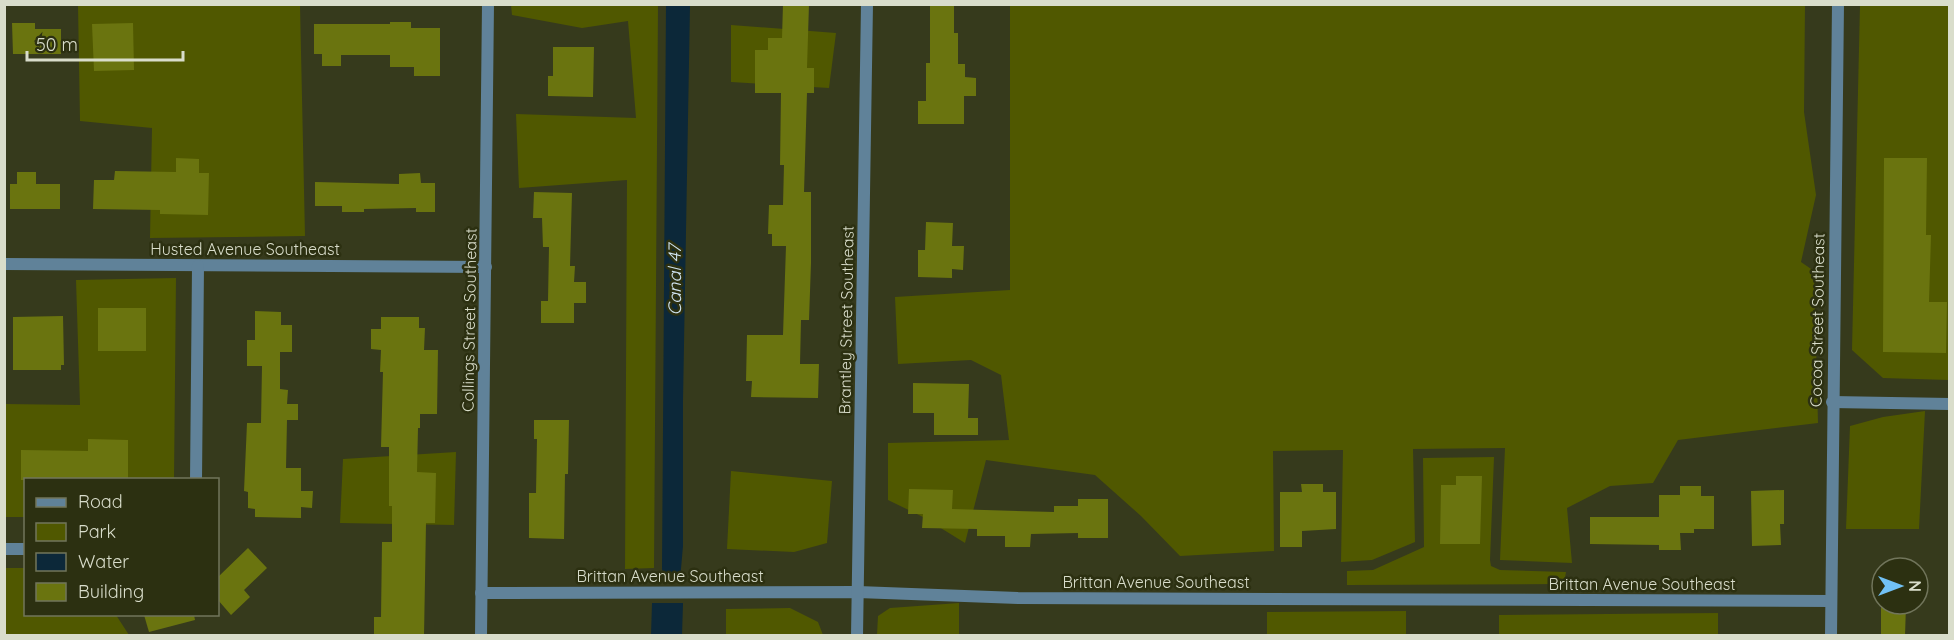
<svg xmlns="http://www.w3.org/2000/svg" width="1954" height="640" font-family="Quicksand,sans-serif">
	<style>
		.green { fill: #505800 }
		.water { fill: #0c2839 }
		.building { fill: #6a740f }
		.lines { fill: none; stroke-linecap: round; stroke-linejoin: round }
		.minor { stroke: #608299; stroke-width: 12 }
		.labels { text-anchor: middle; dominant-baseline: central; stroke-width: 5; stroke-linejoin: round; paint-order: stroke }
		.street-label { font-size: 16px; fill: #d9ddcb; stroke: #2c3011 }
		.water-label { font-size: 18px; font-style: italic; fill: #d0e4f2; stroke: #2c3011 }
	</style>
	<rect width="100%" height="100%" fill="#363a1c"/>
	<g class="green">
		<polygon points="78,5 300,5 305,236 150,238 152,128 80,121"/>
		<polygon points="511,5 658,5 654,568 625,569 627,180 519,188 516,114 636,118 628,21 582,28 512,15"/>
		<polygon points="1010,5 1805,5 1804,112 1816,195 1801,262 1814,271 1818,423 1678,440 1653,483 1610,486 1567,508 1572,563 1500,560 1505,448 1413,449 1415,542 1372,560 1341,562 1343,450 1273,451 1274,551 1180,556 1141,516 1095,475 986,460 965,543 923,517 888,500 888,443 1009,440 1001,375 971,360 898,364 895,297 1010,290"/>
		<polygon points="1860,5 1949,5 1949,380 1883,378 1852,350"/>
		<polygon points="731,25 836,33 829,88 731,82"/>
		<polygon points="176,278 174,479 26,480 25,517 5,517 5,404 80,405 76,280"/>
		<polygon points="1925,411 1919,529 1846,529 1850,426 1883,417"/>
		<polygon points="456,452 454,525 340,523 343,459"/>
		<polygon points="1494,457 1490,560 1491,566 1500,570 1566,572 1564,584 1347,585 1347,571 1373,570 1424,547 1423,458"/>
		<polygon points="731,471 832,481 827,543 794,552 727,549"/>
		<polygon points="4,568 25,568 26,614 116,615 129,635 5,635"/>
		<polygon points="959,603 959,635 877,635 878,616 890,608"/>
		<polygon points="790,608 818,622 823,635 726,635 726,609"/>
		<polygon points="1406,611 1406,635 1267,635 1267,612"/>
		<polygon points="1718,613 1718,635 1499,635 1499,615"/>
	</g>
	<g class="water">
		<polygon points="666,5 690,5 683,401 683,546 680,580 665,580 662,569"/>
		<polygon points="652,603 683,603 682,635 651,635"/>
	</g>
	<g class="building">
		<polygon points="783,4 809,4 807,68 814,68 814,93 807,93 804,192 811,192 811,263 809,320 801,320 800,364 819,364 818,398 751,397 752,381 746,381 747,335 783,335 786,246 772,246 772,234 768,234 769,205 783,205 784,165 780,165 781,93 755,93 755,50 768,50 768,38 782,38"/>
		<polygon points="930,4 954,4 954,33 958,33 958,64 965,64 965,77 976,78 976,96 964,96 964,124 918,124 918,101 926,101 926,63 930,63"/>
		<polygon points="390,22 411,22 411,28 440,28 440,76 414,76 414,67 390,67 390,55 341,55 341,66 322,66 322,54 314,54 314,24 390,24"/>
		<polygon points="12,23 35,23 35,29 61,29 61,54 13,54"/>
		<polygon points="133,23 134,70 94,71 92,24"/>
		<polygon points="553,47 594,47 593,97 548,96 548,76 553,76"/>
		<polygon points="176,158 199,159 199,173 209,173 208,215 160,214 160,210 93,209 94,180 114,180 115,171 176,172"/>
		<polygon points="1884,158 1927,158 1926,235 1931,235 1929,302 1947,302 1946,353 1883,352"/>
		<polygon points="17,172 36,172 36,184 60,184 60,209 10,209 10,184 17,184"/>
		<polygon points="420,173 421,183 435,183 435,212 416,212 416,208 364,209 364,212 342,212 342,206 315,206 315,182 399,184 399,174"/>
		<polygon points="534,192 572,193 570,266 575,266 574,282 586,282 586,303 574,303 574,323 541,323 541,301 548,301 549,247 543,247 542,218 533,218"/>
		<polygon points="926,222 953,223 952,246 964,246 963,270 952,269 952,278 918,277 918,250 925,250"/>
		<rect x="98" y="308" width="48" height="43"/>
		<polygon points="255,311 281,312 281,325 292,325 292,352 280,352 280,389 288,390 287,404 298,404 298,420 287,420 286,468 301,468 301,491 313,491 312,508 301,507 301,518 255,517 255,509 248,508 248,492 244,491 247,423 261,423 262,366 247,366 247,340 255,340"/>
		<polygon points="63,316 64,365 61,365 61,370 13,370 13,317"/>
		<polygon points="381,317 419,317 419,328 425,328 424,350 438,350 437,414 420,414 420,428 418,428 417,472 436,473 435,523 426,523 424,636 374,636 374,617 381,617 382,542 392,542 392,506 389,506 389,447 381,447 383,372 380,372 381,350 371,349 371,329 381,329"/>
		<polygon points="913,383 969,384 968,418 978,418 978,435 934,435 934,413 913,413"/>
		<polygon points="534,420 569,420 568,474 565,474 564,539 529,538 529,493 536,493 537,439 534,439"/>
		<polygon points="88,439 128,440 128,480 21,480 21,450 88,451"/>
		<polygon points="1456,476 1482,476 1480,544 1440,544 1441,485 1456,485"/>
		<polygon points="1301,484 1323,484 1323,492 1336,492 1336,529 1302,531 1302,547 1280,547 1280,492 1302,492"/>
		<polygon points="1680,486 1701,486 1701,496 1714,496 1714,529 1694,529 1694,533 1680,533 1681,550 1659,550 1659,545 1590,544 1590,517 1659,517 1659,495 1680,495"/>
		<polygon points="909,489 953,490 952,509 1054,512 1054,506 1078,506 1078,499 1108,499 1108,538 1078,538 1078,533 1031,534 1030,547 1005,547 1005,536 977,536 977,529 922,528 923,514 908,514"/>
		<polygon points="1784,490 1784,524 1780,524 1781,545 1752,546 1751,491"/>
		<polygon points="248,548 267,568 244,590 250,597 231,615 218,600 218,577"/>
		<polygon points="1881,604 1906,604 1905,636 1881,636"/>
		<polygon points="144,615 194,615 195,620 149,632"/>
	</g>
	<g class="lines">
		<g class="minor">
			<polyline points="4,264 486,267"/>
			<polyline points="1832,402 1950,404"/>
			<polyline points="196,480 198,266"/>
			<polyline points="4,549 26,549"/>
			<polyline points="481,593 858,592 1018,598 1831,601"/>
			<polyline points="481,636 488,4"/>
			<polyline points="857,636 867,4"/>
			<polyline points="1831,636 1838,4"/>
		</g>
	</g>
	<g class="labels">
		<g class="street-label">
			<text x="245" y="249">Husted Avenue Southeast</text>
			<text transform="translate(469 320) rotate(-89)">Collings Street Southeast</text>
			<text transform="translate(846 320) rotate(-89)">Brantley Street Southeast</text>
			<text transform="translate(1817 320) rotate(-89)">Cocoa Street Southeast</text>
			<text x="670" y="576">Brittan Avenue Southeast</text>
			<text x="1156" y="582">Brittan Avenue Southeast</text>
			<text x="1642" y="584">Brittan Avenue Southeast</text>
		</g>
		<g class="water-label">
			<text transform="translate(674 280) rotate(-90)">Canal 47</text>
		</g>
	</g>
	<rect width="1954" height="640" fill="none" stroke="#d9ddcb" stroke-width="12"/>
	<rect x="24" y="478" width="195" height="138" fill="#2c3011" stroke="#71755b" stroke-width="1.5"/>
	<rect x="36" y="498" width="30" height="9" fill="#608299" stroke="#71755b" stroke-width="1.5"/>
	<text x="78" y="508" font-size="18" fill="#d9ddcb">Road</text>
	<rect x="36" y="523" width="30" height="18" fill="#505800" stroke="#71755b" stroke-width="1.5"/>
	<text x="78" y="538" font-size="18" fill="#d9ddcb">Park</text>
	<rect x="36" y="553" width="30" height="18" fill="#0c2839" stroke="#71755b" stroke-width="1.5"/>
	<text x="78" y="568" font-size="18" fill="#d9ddcb">Water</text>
	<rect x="36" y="583" width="30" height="18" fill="#6a740f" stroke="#71755b" stroke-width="1.5"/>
	<text x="78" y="598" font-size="18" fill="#d9ddcb">Building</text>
	<g transform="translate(1900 586) rotate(90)"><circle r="28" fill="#2c3011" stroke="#71755b" stroke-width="1.5"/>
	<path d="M0-4.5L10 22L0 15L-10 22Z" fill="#72c1f5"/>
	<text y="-9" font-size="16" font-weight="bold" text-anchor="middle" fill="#d9ddcb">N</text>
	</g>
	<path d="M27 51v9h156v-9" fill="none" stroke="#d9ddcb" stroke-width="3"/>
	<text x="36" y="51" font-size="18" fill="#d9ddcb" stroke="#2c3011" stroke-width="4.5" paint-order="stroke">50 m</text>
</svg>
